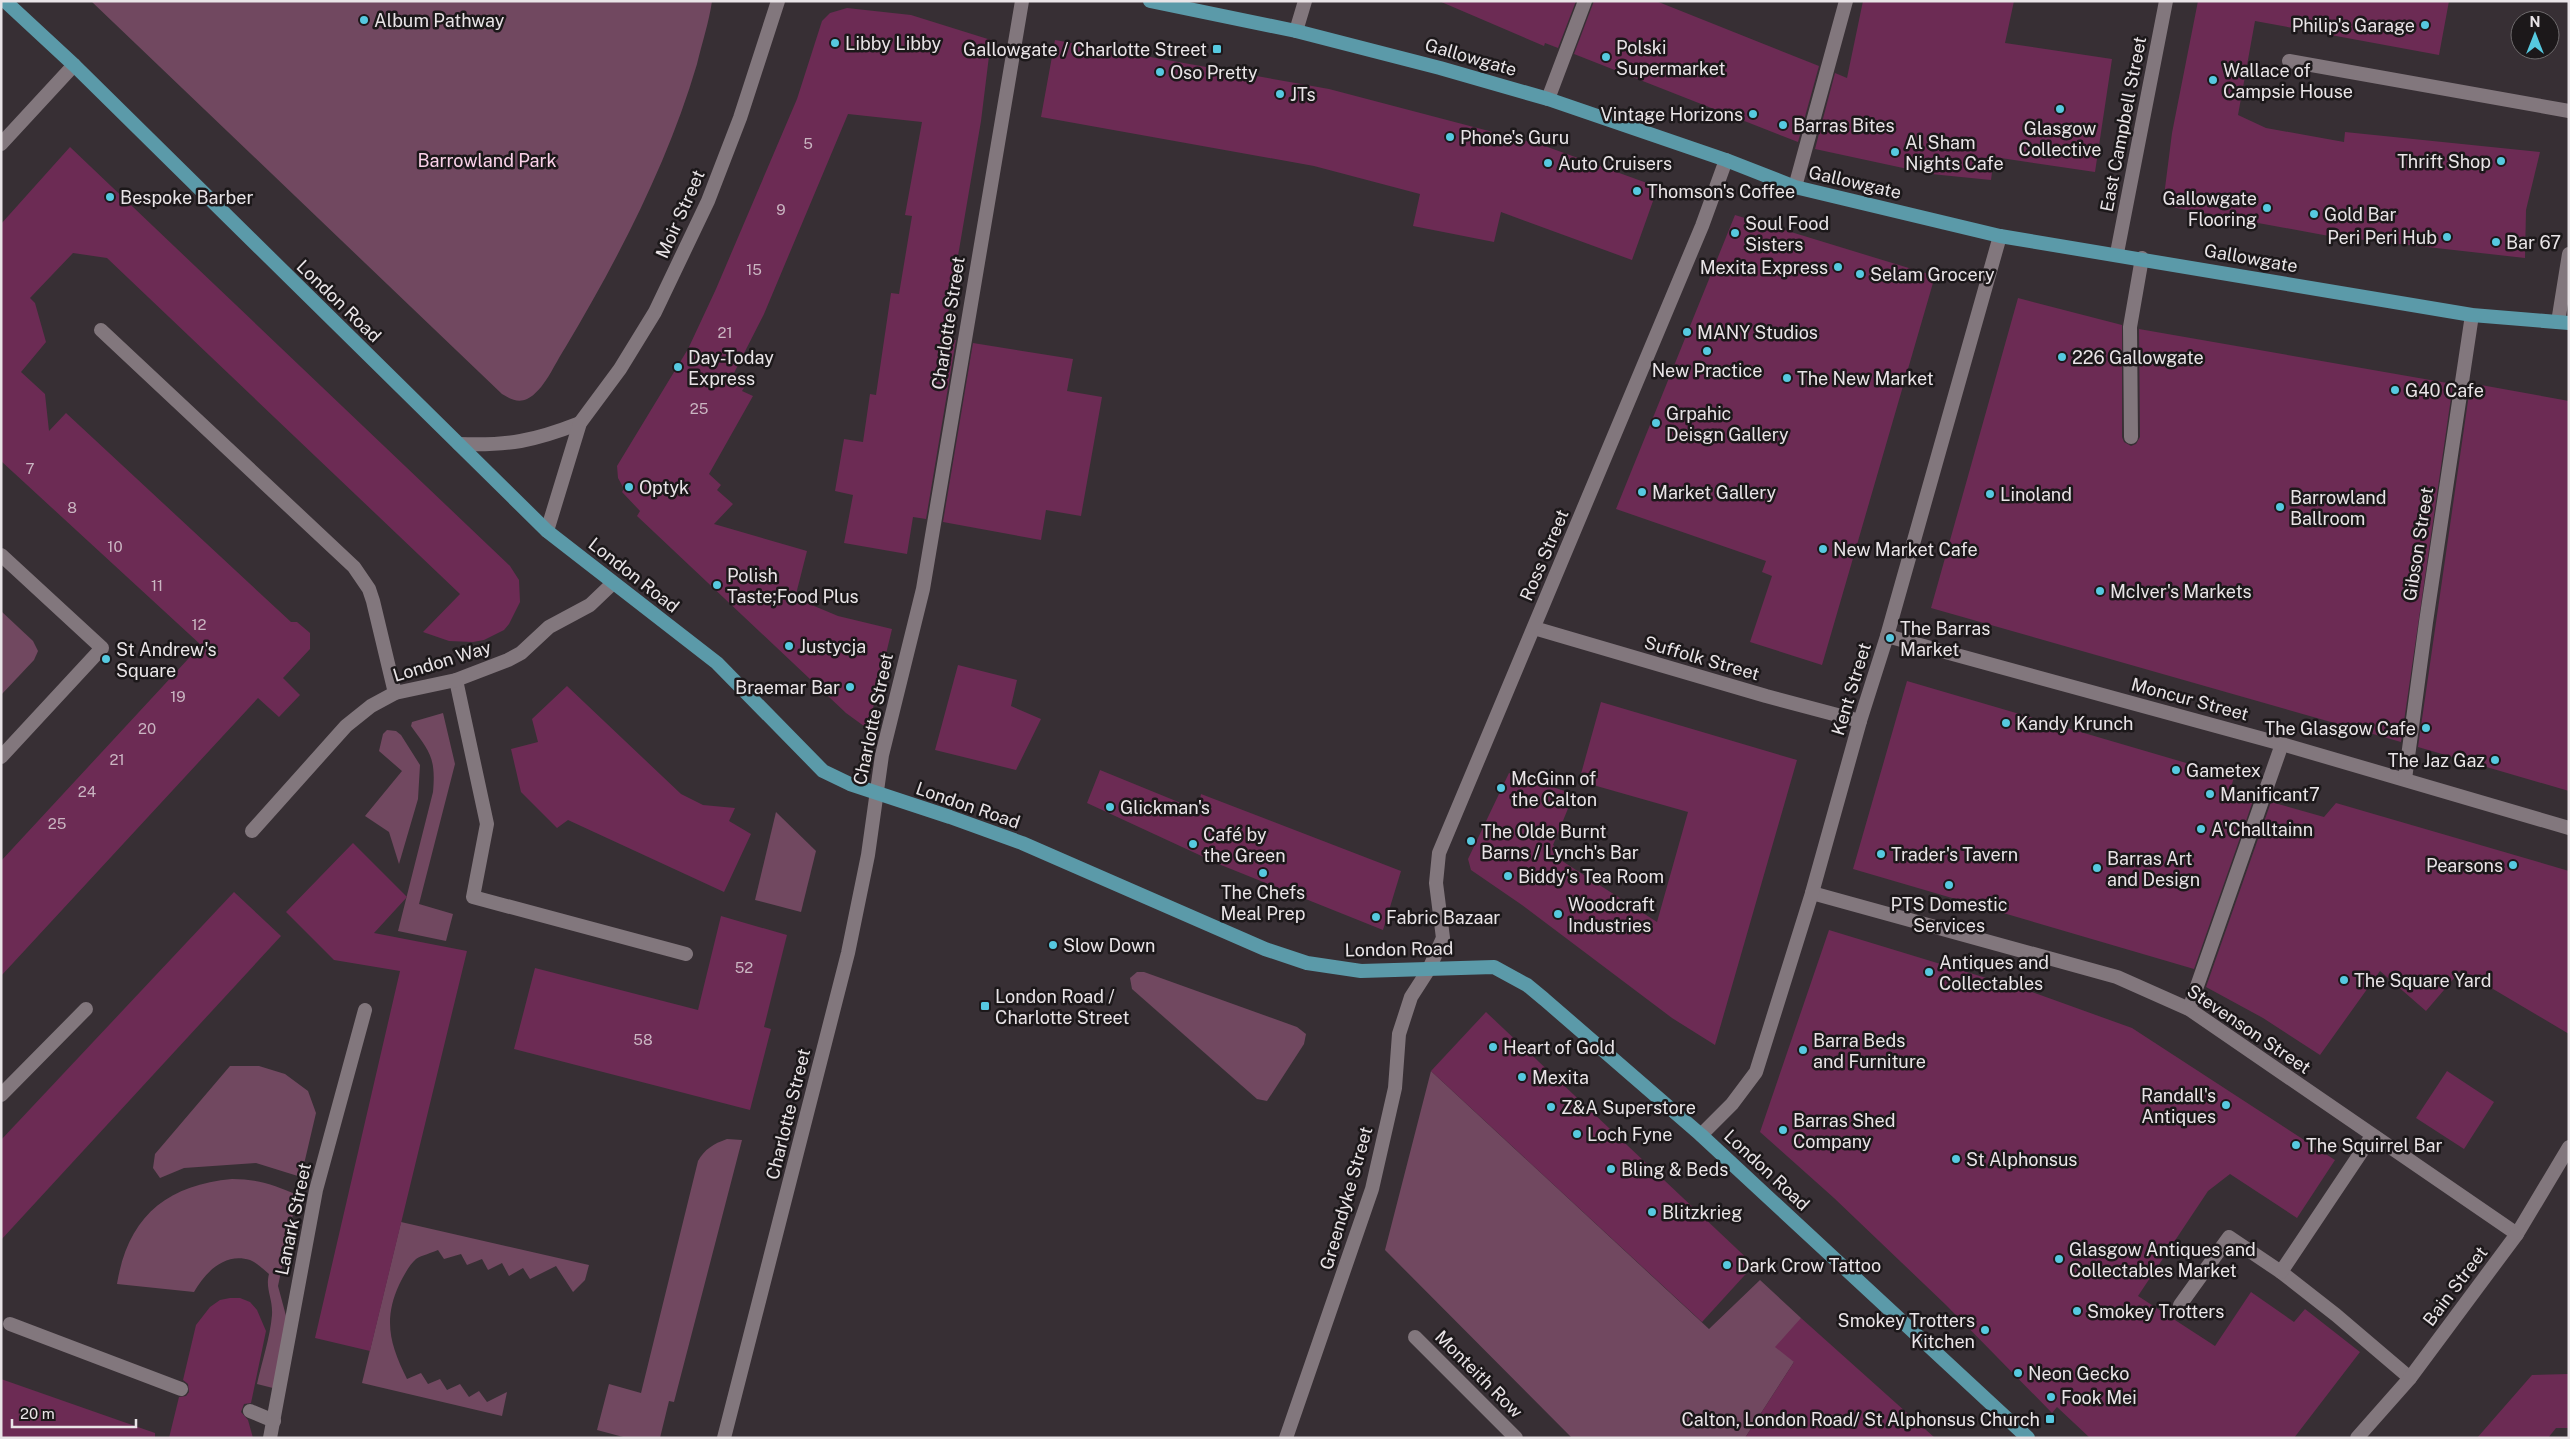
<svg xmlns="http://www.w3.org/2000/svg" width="2570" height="1439" font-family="'Public Sans',sans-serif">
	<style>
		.green { fill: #714860 }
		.building { fill: #6c2b54 }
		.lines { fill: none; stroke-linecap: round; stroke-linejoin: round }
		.service { stroke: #82777d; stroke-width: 14 }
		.pedestrian { stroke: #82777d; stroke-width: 14 }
		.minor { stroke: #82777d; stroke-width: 14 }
		.tertiary { stroke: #82777d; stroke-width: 14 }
		.primary { stroke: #5b9aa9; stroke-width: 14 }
		.poi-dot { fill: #56c9e0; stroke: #1c181a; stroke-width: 2 }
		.labels { text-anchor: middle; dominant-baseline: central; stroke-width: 5; stroke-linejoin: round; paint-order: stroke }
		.number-label { font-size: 15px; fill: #cab6c2 }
		.poi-label { font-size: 18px; fill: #e9e4e7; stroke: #1c181a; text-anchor: start }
		.street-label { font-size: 18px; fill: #e9e4e7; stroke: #1c181a }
		.park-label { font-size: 18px; fill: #fbd2e9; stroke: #1c181a }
	</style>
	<rect width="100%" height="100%" fill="#372f34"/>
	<g class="green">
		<path d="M91,1H712C709,22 702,43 697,64C668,163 618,259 565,348C555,363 544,391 527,399C518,403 510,399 502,394Z"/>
		<polygon points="1,611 33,641 38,651 34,660 1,695"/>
		<path d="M443,713L455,764L419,904L453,914L446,941L398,931L433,792C436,758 430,752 411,726L412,722Z"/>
		<polygon points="387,730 396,731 401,735 420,765 418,799 399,864 389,832 365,816 402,771 379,751 383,734"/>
		<polygon points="776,812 816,851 801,912 755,900"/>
		<polygon points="1137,972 1144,972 1297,1027 1306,1034 1304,1044 1267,1101 1257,1099 1132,989 1130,978"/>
		<polygon points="230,1066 259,1066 285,1074 308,1091 316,1113 301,1177 256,1163 184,1168 160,1178 153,1168 155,1154"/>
		<polygon points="1431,1071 1709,1329 1760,1280 1801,1318 1794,1362 1745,1438 1572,1438 1385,1250"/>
		<path d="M727,1139L742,1140L674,1402L669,1401L660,1438H627L597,1430L609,1384L641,1393L698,1161C705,1149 713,1144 727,1139Z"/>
		<path d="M232,1179C257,1179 275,1185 297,1195L278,1286L289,1327L277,1389L257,1384C262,1361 270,1338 272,1315C273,1298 265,1289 269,1274C263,1269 257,1263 250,1260C224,1252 205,1273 194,1292L117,1284C128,1217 166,1185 232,1179Z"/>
		<path d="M401,1222L589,1265L585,1280L573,1292L556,1266L530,1279L523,1268L509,1276L502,1263L488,1270L482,1259L467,1265L461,1254L444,1259L438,1250C432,1253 422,1255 416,1259C409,1265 403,1277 399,1285C383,1320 390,1345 407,1379L421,1373L428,1384L440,1379L447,1390L460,1384L469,1397L479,1391L487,1402L507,1392L502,1416L362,1383Z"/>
	</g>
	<g class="building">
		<polygon points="1439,1 1576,1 1558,48 1545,43 1544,46"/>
		<polygon points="1594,1 1656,1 1819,66 1798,142 1574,54"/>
		<polygon points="1863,1 2014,1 2005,43 2112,59 2095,172 1994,157 1991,180 1931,174 1815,149 1835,73 1847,78"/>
		<polygon points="2198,1 2449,1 2439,55 2255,21 2238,115 2266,128 2344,142 2345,132 2540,152 2526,210 2525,258 2329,236 2171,207 2164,196 2172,133"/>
		<polygon points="847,8 911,15 991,40 981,121 944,338 956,340 926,519 913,517 907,554 844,543 853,495 835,491 844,439 863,442 870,394 876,395 891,293 899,294 912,216 905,215 922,122 848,114 764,314 734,373 749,380 742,391 753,396 709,474 721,485 717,490 733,504 714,524 807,551 795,598 838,616 892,629 868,729 846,713 637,516 640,511 622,492 624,489 618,478 617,466 688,349 716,289 797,99 822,21 830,13"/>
		<polygon points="1055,40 1329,89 1542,145 1658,187 1632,260 1501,212 1494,242 1413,226 1420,194 1314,166 1041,117"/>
		<polygon points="70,147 510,566 519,580 520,602 509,624 504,630 484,640 473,642 449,641 423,632 460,594 107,258 73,253 30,298 35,303 46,342 21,372 45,394 49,431 66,413 291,622 297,622 310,633 310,649 283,678 300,695 279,717 258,698 1,976 1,861 201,645 1,461 1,224"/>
		<polygon points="1735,215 1935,276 1822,665 1750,642 1772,576 1762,572 1766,561 1616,509"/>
		<polygon points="2018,298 2122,325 2122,437 2124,442 2131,446 2136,444 2140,437 2139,329 2453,384 2401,742 1931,608"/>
		<polygon points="973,343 1073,359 1067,391 1102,397 1081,516 1046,510 1041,540 943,522"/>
		<polygon points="2481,385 2569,401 2569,791 2418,747 2470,387 2481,389"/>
		<polygon points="958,665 1017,680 1011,706 1041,719 1016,770 935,750"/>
		<polygon points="1907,681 2234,777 2230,791 2254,798 2194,969 1853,869"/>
		<polygon points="567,686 681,794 703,805 735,808 729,821 751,834 724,892 568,820 557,828 521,792 511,749 538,742 532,719"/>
		<polygon points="1601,702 1797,760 1715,1045 1672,1018 1522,905 1471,870 1468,859 1509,773 1574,794 1553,845 1563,853 1559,859 1657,922 1688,812 1579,781"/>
		<polygon points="1100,770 1198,810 1201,794 1401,871 1383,930 1221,865 1087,803"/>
		<polygon points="2271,802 2324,817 2336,803 2569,871 2569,1034 2461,970 2426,1011 2380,971 2320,1055 2263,1018 2206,987"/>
		<polygon points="353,843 407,897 374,933 467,951 370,1351 315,1338 400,971 334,960 286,912"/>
		<polygon points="234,892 281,936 1,1240 1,1140"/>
		<polygon points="721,916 787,935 764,1027 771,1029 750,1110 514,1049 535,968 698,1010"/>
		<polygon points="1829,930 2029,991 2132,1028 2335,1160 2297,1218 2230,1174 2208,1191 2138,1296 2215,1346 2251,1292 2294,1322 2305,1309 2360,1352 2294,1438 2090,1438 2057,1407 2052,1413 1946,1305 1834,1198 1760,1132"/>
		<polygon points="1486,1012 1754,1265 1702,1322 1431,1071"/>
		<polygon points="2447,1071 2494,1102 2464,1149 2416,1118"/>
		<polygon points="230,1298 240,1298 250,1302 257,1310 266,1331 251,1403 244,1404 241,1412 248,1420 253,1438 169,1438 179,1397 186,1396 189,1392 188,1384 183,1380 196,1325 210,1307 220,1300"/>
		<polygon points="1801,1318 1935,1438 1745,1438 1794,1362 1775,1347"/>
		<polygon points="2569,1374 2569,1428 2556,1428 2548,1438 2477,1438 2532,1375"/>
		<polygon points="1,1379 155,1433 155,1438 1,1438"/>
	</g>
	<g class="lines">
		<g class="service">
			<polyline points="2289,61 2569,111"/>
			<polyline points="101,330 354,567 369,589 373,601 395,693"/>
			<polyline points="2131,437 2130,327 2142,258"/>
			<polyline points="456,680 487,824 473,897 686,954"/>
			<polyline points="2281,1272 2336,1315 2410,1378"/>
			<polyline points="2180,1305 2229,1237 2281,1272 2372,1136"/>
			<polyline points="10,1324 181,1389"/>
			<polyline points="250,1411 274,1421"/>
		</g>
		<g class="pedestrian">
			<polyline points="1,555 102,648 1,757"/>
			<polyline points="2189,1009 2282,744"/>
		</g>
		<g class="minor">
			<polyline points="1296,31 1305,1"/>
			<polyline points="1548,99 1585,1"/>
			<polyline points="1,144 74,65"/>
			<polyline points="1795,187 1846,1"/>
			<polyline points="2117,253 2166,1"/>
			<polyline points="2558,322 2569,254"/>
			<polyline points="1534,628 1766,696 1860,721"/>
			<polyline points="1887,636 2282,744 2569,828"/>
			<polyline points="2405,779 2426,622 2472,315"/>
			<polyline points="252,831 346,726 371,706 395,693 456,680 508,660 521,653 549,627 590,605 612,584"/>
			<polyline points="1812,893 2117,977 2189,1009 2517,1234"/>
			<polyline points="1,1095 86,1009"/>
			<polyline points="1701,1135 1732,1104 1756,1072 1812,893 1860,721 1887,636 2000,236"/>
			<polyline points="1415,1337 1516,1438"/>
			<polyline points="270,1438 316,1190 365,1010"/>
			<polyline points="724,1438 848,953 868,855 882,755 923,589 1022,1"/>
			<polyline points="1286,1438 1372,1189 1395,1088 1399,1034 1411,997 1429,969 1443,938 1436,883 1439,853 1702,226 1726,160"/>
			<polyline points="2357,1438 2410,1378 2517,1234 2569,1147"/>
		</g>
		<g class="tertiary">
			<path d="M459,444C508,446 534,441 580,423"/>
			<polyline points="547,531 580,423 620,369 655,312 708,201 740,118 778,1"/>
		</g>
		<g class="primary">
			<polyline points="5,1 74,65 547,531 717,663 823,771 850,784 950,817 1022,843 1265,949 1307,963 1361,971 1494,967 1527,985 1544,999 1701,1135 2028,1438"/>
			<polyline points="1150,1 1296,31 1440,68 1548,99 1726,160 1795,187 2000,236 2472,315 2569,323"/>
		</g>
	</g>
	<g class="poi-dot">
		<circle cx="364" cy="20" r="5"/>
		<circle cx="2425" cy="25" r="5"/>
		<circle cx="835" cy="43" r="5"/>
		<rect x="1212" y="44" width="10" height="10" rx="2.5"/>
		<circle cx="1606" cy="57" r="5"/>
		<circle cx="1160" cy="72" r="5"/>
		<circle cx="2213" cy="80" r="5"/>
		<circle cx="1280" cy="94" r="5"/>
		<circle cx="2060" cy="109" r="5"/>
		<circle cx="1753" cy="114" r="5"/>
		<circle cx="1783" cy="125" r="5"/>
		<circle cx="1450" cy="137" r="5"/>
		<circle cx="1895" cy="152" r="5"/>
		<circle cx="2501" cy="161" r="5"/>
		<circle cx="1548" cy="163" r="5"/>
		<circle cx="1637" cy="191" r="5"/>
		<circle cx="110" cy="197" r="5"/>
		<circle cx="2267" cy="208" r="5"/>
		<circle cx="2314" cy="214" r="5"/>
		<circle cx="1735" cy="233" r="5"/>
		<circle cx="2447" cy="237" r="5"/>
		<circle cx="2496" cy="242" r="5"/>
		<circle cx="1838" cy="267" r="5"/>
		<circle cx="1860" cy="274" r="5"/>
		<circle cx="1687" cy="332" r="5"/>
		<circle cx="1707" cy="351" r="5"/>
		<circle cx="2062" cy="357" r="5"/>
		<circle cx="678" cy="367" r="5"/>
		<circle cx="1787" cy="378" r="5"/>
		<circle cx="2395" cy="390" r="5"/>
		<circle cx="1656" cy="423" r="5"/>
		<circle cx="629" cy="487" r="5"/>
		<circle cx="1642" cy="492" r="5"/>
		<circle cx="1990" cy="494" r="5"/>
		<circle cx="2280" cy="507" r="5"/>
		<circle cx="1823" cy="549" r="5"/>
		<circle cx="717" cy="585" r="5"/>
		<circle cx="2100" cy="591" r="5"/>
		<circle cx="1890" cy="638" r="5"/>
		<circle cx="789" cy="646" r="5"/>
		<circle cx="106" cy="659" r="5"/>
		<circle cx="850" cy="687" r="5"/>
		<circle cx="2006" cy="723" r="5"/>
		<circle cx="2426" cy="728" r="5"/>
		<circle cx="2495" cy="760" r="5"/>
		<circle cx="2176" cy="770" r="5"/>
		<circle cx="1501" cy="788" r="5"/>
		<circle cx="2210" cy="794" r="5"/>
		<circle cx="1110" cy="807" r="5"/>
		<circle cx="2201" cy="829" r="5"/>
		<circle cx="1471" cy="841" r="5"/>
		<circle cx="1193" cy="844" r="5"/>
		<circle cx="1881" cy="854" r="5"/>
		<circle cx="2513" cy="865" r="5"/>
		<circle cx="2097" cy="868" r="5"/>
		<circle cx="1263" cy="873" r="5"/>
		<circle cx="1508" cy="876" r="5"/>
		<circle cx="1949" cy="885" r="5"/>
		<circle cx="1558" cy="914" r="5"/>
		<circle cx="1376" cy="917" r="5"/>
		<circle cx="1053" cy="945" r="5"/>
		<circle cx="1929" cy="972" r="5"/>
		<circle cx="2344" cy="980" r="5"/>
		<rect x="980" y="1001" width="10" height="10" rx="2.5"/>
		<circle cx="1493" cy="1047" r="5"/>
		<circle cx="1803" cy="1050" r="5"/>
		<circle cx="1522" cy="1077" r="5"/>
		<circle cx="2226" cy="1105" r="5"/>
		<circle cx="1551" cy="1107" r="5"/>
		<circle cx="1783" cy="1130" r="5"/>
		<circle cx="1577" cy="1134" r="5"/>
		<circle cx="2296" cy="1145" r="5"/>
		<circle cx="1956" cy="1159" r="5"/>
		<circle cx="1611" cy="1169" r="5"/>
		<circle cx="1652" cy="1212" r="5"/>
		<circle cx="2059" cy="1259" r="5"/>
		<circle cx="1727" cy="1265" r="5"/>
		<circle cx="2077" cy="1311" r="5"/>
		<circle cx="1985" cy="1330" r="5"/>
		<circle cx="2018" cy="1373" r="5"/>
		<circle cx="2051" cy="1397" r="5"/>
		<rect x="2045" y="1414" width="10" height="10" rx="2.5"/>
	</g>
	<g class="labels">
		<g class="number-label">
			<text x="808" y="143">5</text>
			<text x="781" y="209">9</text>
			<text x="754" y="269">15</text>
			<text x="725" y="332">21</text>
			<text x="699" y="408">25</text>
			<text x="30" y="468">7</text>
			<text x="72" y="507">8</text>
			<text x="115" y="546">10</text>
			<text x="157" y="585">11</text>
			<text x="199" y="624">12</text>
			<text x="178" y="696">19</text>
			<text x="147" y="728">20</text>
			<text x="117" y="759">21</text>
			<text x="87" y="791">24</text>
			<text x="57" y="823">25</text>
			<text x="744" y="967">52</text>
			<text x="643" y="1039">58</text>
		</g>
		<g class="poi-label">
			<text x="374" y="20">Album Pathway</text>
			<text x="2415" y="25" text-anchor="end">Philip's Garage</text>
			<text x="845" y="43">Libby Libby</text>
			<text x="1616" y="47">Polski<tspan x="1616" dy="21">Supermarket</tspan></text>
			<text x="1207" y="49" text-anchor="end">Gallowgate / Charlotte Street</text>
			<text x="2223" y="70">Wallace of<tspan x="2223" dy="21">Campsie House</tspan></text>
			<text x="1170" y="72">Oso Pretty</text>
			<text x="1290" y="94">JTs</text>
			<text x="1743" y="114" text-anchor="end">Vintage Horizons</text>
			<text x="1793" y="125">Barras Bites</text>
			<text x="2060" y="128" text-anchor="middle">Glasgow<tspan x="2060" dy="21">Collective</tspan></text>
			<text x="1460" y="137">Phone's Guru</text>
			<text x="1905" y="142">Al Sham<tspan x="1905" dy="21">Nights Cafe</tspan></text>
			<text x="2491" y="161" text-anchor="end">Thrift Shop</text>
			<text x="1558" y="163">Auto Cruisers</text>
			<text x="1647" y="191">Thomson's Coffee</text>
			<text x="120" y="197">Bespoke Barber</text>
			<text x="2257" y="198" text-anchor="end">Gallowgate<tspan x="2257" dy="21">Flooring</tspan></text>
			<text x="2324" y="214">Gold Bar</text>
			<text x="1745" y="223">Soul Food<tspan x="1745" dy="21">Sisters</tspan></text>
			<text x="2437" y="237" text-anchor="end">Peri Peri Hub</text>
			<text x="2506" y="242">Bar 67</text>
			<text x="1828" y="267" text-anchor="end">Mexita Express</text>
			<text x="1870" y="274">Selam Grocery</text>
			<text x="1697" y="332">MANY Studios</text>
			<text x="688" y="357">Day-Today<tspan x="688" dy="21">Express</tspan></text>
			<text x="2072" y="357">226 Gallowgate</text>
			<text x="1707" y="370" text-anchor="middle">New Practice</text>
			<text x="1797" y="378">The New Market</text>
			<text x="2405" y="390">G40 Cafe</text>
			<text x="1666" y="413">Grpahic<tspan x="1666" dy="21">Deisgn Gallery</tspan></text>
			<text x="639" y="487">Optyk</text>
			<text x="1652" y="492">Market Gallery</text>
			<text x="2000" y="494">Linoland</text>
			<text x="2290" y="497">Barrowland<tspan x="2290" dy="21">Ballroom</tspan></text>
			<text x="1833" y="549">New Market Cafe</text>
			<text x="727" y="575">Polish<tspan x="727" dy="21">Taste;Food Plus</tspan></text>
			<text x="2110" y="591">McIver's Markets</text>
			<text x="1900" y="628">The Barras<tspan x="1900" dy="21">Market</tspan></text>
			<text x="799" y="646">Justycja</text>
			<text x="116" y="649">St Andrew's<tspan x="116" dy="21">Square</tspan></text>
			<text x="840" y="687" text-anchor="end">Braemar Bar</text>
			<text x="2016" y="723">Kandy Krunch</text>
			<text x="2416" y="728" text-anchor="end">The Glasgow Cafe</text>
			<text x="2485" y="760" text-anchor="end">The Jaz Gaz</text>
			<text x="2186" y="770">Gametex</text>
			<text x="1511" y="778">McGinn of<tspan x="1511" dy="21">the Calton</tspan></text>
			<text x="2220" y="794">Manificant7</text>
			<text x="1120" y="807">Glickman's</text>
			<text x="2211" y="829">A'Challtainn</text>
			<text x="1481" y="831">The Olde Burnt<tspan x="1481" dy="21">Barns / Lynch's Bar</tspan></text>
			<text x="1203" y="834">Café by<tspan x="1203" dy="21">the Green</tspan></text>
			<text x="1891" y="854">Trader's Tavern</text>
			<text x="2107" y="858">Barras Art<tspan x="2107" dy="21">and Design</tspan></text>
			<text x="2503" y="865" text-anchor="end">Pearsons</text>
			<text x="1518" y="876">Biddy's Tea Room</text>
			<text x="1263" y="892" text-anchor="middle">The Chefs<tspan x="1263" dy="21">Meal Prep</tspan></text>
			<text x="1568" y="904">Woodcraft<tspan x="1568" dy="21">Industries</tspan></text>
			<text x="1949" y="904" text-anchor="middle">PTS Domestic<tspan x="1949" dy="21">Services</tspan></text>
			<text x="1386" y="917">Fabric Bazaar</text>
			<text x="1063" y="945">Slow Down</text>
			<text x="1939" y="962">Antiques and<tspan x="1939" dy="21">Collectables</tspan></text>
			<text x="2354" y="980">The Square Yard</text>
			<text x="995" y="996">London Road /<tspan x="995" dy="21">Charlotte Street</tspan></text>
			<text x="1813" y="1040">Barra Beds<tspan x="1813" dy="21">and Furniture</tspan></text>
			<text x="1503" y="1047">Heart of Gold</text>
			<text x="1532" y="1077">Mexita</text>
			<text x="2216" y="1095" text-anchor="end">Randall's<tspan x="2216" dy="21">Antiques</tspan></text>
			<text x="1561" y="1107">Z&amp;A Superstore</text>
			<text x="1793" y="1120">Barras Shed<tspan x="1793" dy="21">Company</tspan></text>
			<text x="1587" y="1134">Loch Fyne</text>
			<text x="2306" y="1145">The Squirrel Bar</text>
			<text x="1966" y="1159">St Alphonsus</text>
			<text x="1621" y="1169">Bling &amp; Beds</text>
			<text x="1662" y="1212">Blitzkrieg</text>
			<text x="2069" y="1249">Glasgow Antiques and<tspan x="2069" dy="21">Collectables Market</tspan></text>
			<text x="1737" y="1265">Dark Crow Tattoo</text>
			<text x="2087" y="1311">Smokey Trotters</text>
			<text x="1975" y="1320" text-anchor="end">Smokey Trotters<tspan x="1975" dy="21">Kitchen</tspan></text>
			<text x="2028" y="1373">Neon Gecko</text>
			<text x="2061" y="1397">Fook Mei</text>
			<text x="2040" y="1419" text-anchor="end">Calton, London Road/ St Alphonsus Church</text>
		</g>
		<g class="street-label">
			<text transform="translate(1471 57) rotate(16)">Gallowgate</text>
			<text transform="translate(2123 124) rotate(-79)">East Campbell Street</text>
			<text transform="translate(1855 182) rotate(13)">Gallowgate</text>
			<text transform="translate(680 214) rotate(-66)">Moir Street</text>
			<text transform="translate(2251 258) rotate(10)">Gallowgate</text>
			<text transform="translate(339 301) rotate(44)">London Road</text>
			<text transform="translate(948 323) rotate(-81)">Charlotte Street</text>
			<text transform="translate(2418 544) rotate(-81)">Gibson Street</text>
			<text transform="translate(1544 555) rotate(-67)">Ross Street</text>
			<text transform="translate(634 575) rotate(38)">London Road</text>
			<text transform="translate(1702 658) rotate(16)">Suffolk Street</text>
			<text transform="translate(442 661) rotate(-17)">London Way</text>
			<text transform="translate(1851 689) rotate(-73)">Kent Street</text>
			<text transform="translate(2190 699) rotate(15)">Moncur Street</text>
			<text transform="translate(873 719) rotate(-78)">Charlotte Street</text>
			<text transform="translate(968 805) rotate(19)">London Road</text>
			<text transform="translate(1399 949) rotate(-1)">London Road</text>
			<text transform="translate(2249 1029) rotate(34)">Stevenson Street</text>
			<text transform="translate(788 1114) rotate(-76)">Charlotte Street</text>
			<text transform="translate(1767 1170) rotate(43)">London Road</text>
			<text transform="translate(1346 1198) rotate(-74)">Greendyke Street</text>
			<text transform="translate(293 1219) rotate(-78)">Lanark Street</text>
			<text transform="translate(2455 1286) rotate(-53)">Bain Street</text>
			<text transform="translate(1479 1374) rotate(45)">Monteith Row</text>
		</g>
		<g class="park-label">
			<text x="487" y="160">Barrowland Park</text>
		</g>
	</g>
	<rect width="2570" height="1439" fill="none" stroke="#e9e4e7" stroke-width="5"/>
	<g transform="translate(2535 35)"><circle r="24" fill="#1c181a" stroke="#6e6a6c"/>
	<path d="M0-4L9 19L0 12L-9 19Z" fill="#56c9e0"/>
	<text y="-8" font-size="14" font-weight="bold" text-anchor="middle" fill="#e9e4e7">N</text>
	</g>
	<path d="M12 1419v8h124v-8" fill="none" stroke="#e9e4e7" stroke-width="2.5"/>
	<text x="20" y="1419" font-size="15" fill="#e9e4e7" stroke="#1c181a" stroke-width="4" paint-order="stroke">20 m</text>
</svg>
